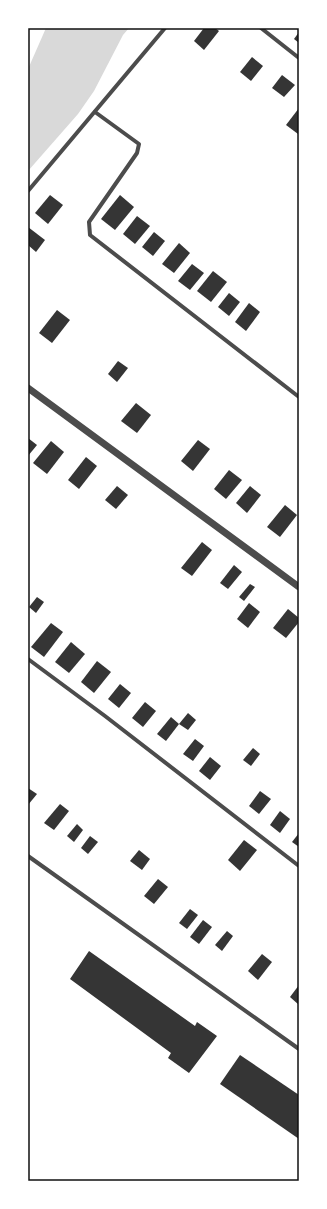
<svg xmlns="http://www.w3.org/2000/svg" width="327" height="1209" font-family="'Fira Sans',sans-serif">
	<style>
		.water { fill: #d9d9d9 }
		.building { fill: #353535 }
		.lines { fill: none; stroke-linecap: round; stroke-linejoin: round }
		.minor { stroke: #4c4c4c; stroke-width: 4 }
		.tertiary { stroke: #4c4c4c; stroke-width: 7 }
		.neatline { fill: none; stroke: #111; stroke-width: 1.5 }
	</style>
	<rect width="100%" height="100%" fill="#fff"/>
	<polygon class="water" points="46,28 129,28 123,35 94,91 78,114 28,171 28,69"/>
	<g class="building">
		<polygon points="204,28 215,28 219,31 204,50 194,41"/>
		<polygon points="299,32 299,43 294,39"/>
		<polygon points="252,57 263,66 251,81 240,72"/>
		<polygon points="282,75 295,85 284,97 272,88"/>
		<polygon points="299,108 299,133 298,134 286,125"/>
		<polygon points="50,195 63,205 48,224 35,213"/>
		<polygon points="120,195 134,207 115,230 101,219"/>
		<polygon points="137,216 150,226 135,244 123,234"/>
		<polygon points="28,227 45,240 36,252 28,245"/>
		<polygon points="154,232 165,241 153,256 142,247"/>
		<polygon points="179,243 190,253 174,273 162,264"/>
		<polygon points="192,264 204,273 190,290 178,281"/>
		<polygon points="213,271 227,282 211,302 197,291"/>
		<polygon points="229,293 240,302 229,316 218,307"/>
		<polygon points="249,303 260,312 246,331 235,322"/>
		<polygon points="57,310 70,320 52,343 39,333"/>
		<polygon points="118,361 128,368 117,382 108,374"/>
		<polygon points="136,403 151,415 137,433 121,421"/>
		<polygon points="28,438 37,445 28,456"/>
		<polygon points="198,440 210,449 193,471 181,461"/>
		<polygon points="51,441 64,452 47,474 33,463"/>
		<polygon points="86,457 97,466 79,489 68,480"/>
		<polygon points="229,470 242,480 226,499 214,489"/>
		<polygon points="117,486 128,495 116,509 105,500"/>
		<polygon points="250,486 261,495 247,513 236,503"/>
		<polygon points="285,505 297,515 280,537 267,527"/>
		<polygon points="202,542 212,550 192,576 181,568"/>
		<polygon points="234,565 242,572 228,589 220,583"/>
		<polygon points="250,584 255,587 244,601 239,597"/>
		<polygon points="37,597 44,602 36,613 29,607"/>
		<polygon points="249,603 260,612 248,628 237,619"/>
		<polygon points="288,609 299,618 299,622 286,638 273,628"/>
		<polygon points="51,623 63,632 44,657 31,647"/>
		<polygon points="71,642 85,654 69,673 55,662"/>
		<polygon points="97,661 111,672 94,693 81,682"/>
		<polygon points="120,684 131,693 119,708 108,699"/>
		<polygon points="145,702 156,711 143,727 132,718"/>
		<polygon points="188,713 196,720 188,730 179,724"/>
		<polygon points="171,717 179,724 166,741 157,734"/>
		<polygon points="195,739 204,746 193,761 183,754"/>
		<polygon points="253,748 260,754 251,766 243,760"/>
		<polygon points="210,757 221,766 210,780 199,771"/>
		<polygon points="28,788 37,794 28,805"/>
		<polygon points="260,791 271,799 259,814 249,806"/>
		<polygon points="60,804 69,811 54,830 44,823"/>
		<polygon points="280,811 290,819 280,833 270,825"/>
		<polygon points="77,824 83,830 74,842 67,836"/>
		<polygon points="299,833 299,847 292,842"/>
		<polygon points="90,836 98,842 88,854 81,848"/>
		<polygon points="244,840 257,850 240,871 228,860"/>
		<polygon points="139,850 150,859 142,870 130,861"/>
		<polygon points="158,879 168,887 154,904 144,896"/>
		<polygon points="190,909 198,915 187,929 179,923"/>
		<polygon points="203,920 212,927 199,944 190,937"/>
		<polygon points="227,931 233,936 222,951 215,945"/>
		<polygon points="89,951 195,1026 197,1022 217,1036 189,1073 168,1058 171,1053 70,979"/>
		<polygon points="262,954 272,962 258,980 248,971"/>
		<polygon points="299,985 299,1005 290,997"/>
		<polygon points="240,1055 299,1095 299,1139 220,1084"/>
	</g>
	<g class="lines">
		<g class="minor">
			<polyline points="261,28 299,58"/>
			<polyline points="95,112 139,144 137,153 89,222 90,235 299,397"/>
			<polyline points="28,191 165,28"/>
			<polyline points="28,659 105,716 299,866"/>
			<polyline points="28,856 299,1049"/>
		</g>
		<polyline class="tertiary" points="28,388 299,587"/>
	</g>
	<rect width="327" height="1209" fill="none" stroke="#ffffff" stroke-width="58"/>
	<rect x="29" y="29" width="269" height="1151" class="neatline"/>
</svg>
